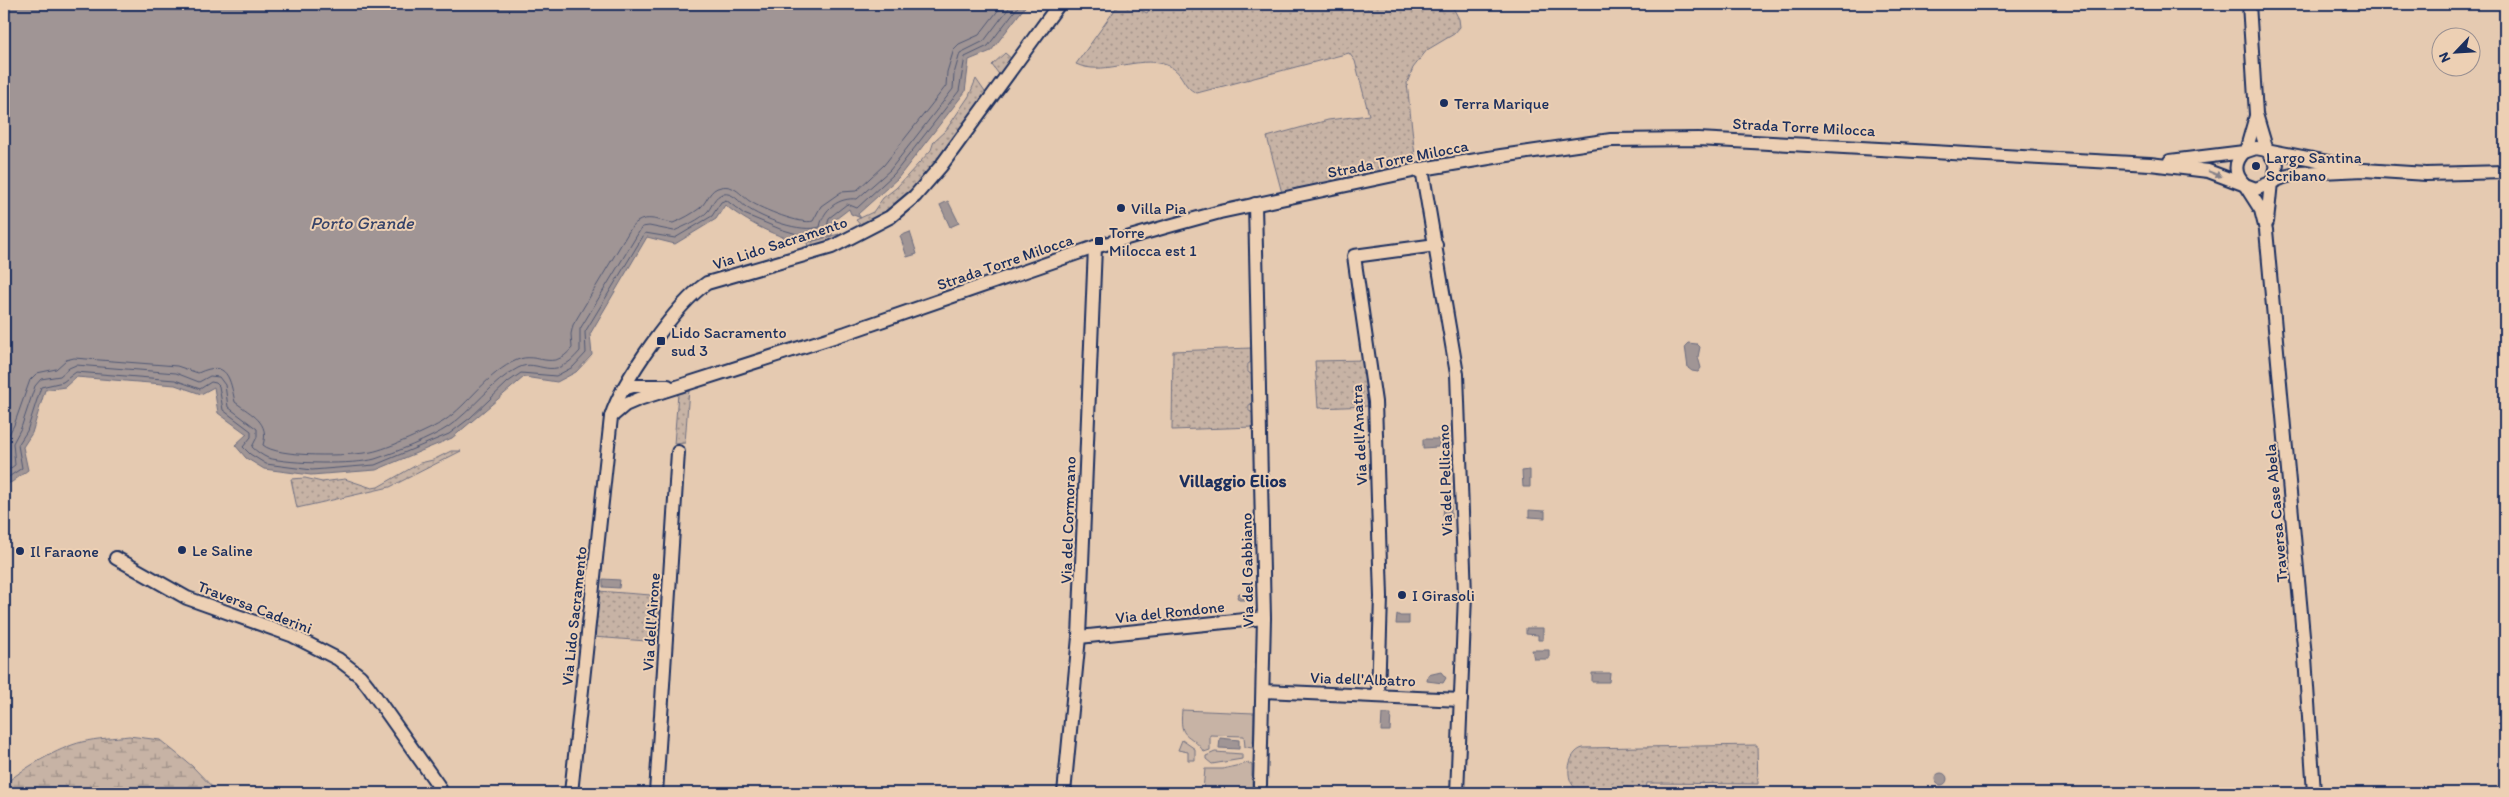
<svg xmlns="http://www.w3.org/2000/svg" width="2509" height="797" font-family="Itim,sans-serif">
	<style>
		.grass { fill: url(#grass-dots); stroke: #717182 }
		.wetland { fill: url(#wetland-marsh); stroke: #717182 }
		.garden { fill: #c7b3a5; stroke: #717182 }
		.water { fill: #a09595; stroke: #6b6c7f }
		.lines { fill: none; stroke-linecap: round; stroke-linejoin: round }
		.shore { stroke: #505874; stroke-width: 1 }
		.minor-casing { stroke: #1b2f5e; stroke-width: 16 }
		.minor { stroke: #edd0b4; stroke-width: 12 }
		.oneway { fill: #848089 }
		.poi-dot { fill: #1b2f5e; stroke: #edd0b4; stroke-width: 2 }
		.labels { text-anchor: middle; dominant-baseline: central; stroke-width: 4; stroke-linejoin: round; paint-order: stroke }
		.poi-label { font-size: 16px; fill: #1b2f5e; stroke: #edd0b4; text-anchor: start }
		.street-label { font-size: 16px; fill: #1b2f5e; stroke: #edd0b4 }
		.water-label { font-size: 18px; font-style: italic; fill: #364369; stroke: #edd0b4 }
		.neighbourhood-label { font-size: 18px; font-weight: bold; fill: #1b2f5e; stroke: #edd0b4 }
	</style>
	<defs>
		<pattern id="grass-dots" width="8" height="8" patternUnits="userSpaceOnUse" patternTransform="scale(1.25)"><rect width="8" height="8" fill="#c7b3a5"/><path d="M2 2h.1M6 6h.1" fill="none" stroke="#a1928a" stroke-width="1.8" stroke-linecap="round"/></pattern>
		<pattern id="wetland-marsh" width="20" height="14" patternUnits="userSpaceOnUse" patternTransform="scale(1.25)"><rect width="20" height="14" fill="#c7b3a5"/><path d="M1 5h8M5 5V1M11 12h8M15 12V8" fill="none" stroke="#a1928a"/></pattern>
	</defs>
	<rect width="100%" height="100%" fill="#e5cab1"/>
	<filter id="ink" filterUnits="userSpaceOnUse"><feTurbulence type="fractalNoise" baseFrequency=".02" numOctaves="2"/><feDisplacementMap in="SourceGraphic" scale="10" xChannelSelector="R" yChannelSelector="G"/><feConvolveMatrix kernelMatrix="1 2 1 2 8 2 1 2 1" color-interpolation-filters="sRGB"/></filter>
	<g filter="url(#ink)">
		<g class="grass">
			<path d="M1119,4H1128L1147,13L1153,4H1451L1459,19L1460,27L1454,34L1427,50L1413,68L1407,83L1416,165L1282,193L1267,137L1328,120L1369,115L1355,61L1349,53L1197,93C1179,86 1186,68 1159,63C1132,58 1102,76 1076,64Z"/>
			<polygon points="1005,53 1013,60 1001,77 992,65"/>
			<polygon points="976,79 987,95 923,180 893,209 862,227 856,220 873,212 883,198 896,188 931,150 934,141 946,130 969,96"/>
			<polygon points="839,234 829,242 808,248 807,242"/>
			<polygon points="1251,348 1251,362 1248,364 1248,372 1252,375 1253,403 1249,405 1249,411 1253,413 1253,427 1172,430 1173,351"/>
			<polygon points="1364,360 1369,406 1318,408 1315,361"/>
			<polygon points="689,389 685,443 674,444 678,393"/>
			<polygon points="451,451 461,451 390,487 297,508 291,479 305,478 322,482 345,479 372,488 378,487 420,463 433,460"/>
			<polygon points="598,591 664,596 663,611 657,614 657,621 662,624 660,642 593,637"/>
			<path d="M1757,745L1758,784L1647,783L1646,790L1581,791C1563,786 1566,752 1583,748Z"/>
		</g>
		<path class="wetland" d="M129,736L160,740L192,766L218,793H4V785C20,770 60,747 82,742C97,738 114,738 129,736Z"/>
		<g class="garden">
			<path d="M1182,710L1254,713L1253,748L1245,747L1244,736L1210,735V750L1204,752C1189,730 1179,742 1182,710Z"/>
			<polygon points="1182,740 1195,749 1195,760 1188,760 1188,752 1178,750"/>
			<polygon points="1215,752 1242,754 1242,759 1212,764 1206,759 1206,756"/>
			<polygon points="1248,763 1252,765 1252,793 1203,790 1205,769 1223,769"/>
		</g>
		<g class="water">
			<path d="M4,4H1027L991,51L969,60L965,92L898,178L858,214L861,218L851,214L849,209L832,222V236C824,238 814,242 806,242C777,239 747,222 725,205L716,219L675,244L647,237L590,334L592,355L576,372L557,382L524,377L452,438L376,470L311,475L264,469L246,458L235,445L247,434L218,413L214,387L201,394L175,385L76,377L65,387L45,390L32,433L23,447L28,470L12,482L4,485Z"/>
			<polygon points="948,201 959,223 950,227 940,205"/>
			<polygon points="910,232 917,254 907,257 900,236"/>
			<polygon points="1688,343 1697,344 1700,347 1698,357 1701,368 1698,372 1692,371 1688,368 1685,346"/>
			<polygon points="1423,439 1438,439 1440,443 1438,447 1423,448"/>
			<polygon points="1530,470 1530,487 1523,487 1522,471"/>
			<polygon points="1446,503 1451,503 1451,518 1443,517 1444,505"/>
			<polygon points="1529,510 1545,511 1545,518 1529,517"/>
			<polygon points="603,579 620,580 619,588 603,587"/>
			<polygon points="1239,593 1253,593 1253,600 1239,600 1237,597"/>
			<polygon points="1397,614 1400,616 1409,616 1409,624 1396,624"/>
			<polygon points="1526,628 1543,628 1543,640 1538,640 1538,635 1526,634"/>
			<polygon points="1532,650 1549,650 1549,659 1534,659"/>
			<polygon points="1441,672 1446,678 1443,683 1427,681 1428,675"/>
			<polygon points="1592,673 1610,673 1609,682 1592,682"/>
			<polygon points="1382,714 1391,714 1390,731 1381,731"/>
			<polygon points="1220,738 1239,740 1239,749 1219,748"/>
			<circle cx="1941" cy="779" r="6"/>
		</g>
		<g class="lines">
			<g class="shore">
				<path d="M4,465L7,462L5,442L14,425L30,380L37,373L56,369L66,360L74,358L177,366L198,373C228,359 230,379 235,402C252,415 270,422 263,445C277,458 350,456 371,452C387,449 430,430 444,421C469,404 488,372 517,360C538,351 552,373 572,348L571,334L573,325L631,228C643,212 658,221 673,223C683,219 692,214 700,208C708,201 709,189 721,187C735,184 741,196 751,202C762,209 801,225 813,221L821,206L841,192L856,191L884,165L946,86L947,72L954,49L959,44L979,35L1003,4"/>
				<path d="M4,473L15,465L13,443L21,428L35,386L41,379L60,376L69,368L76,365L176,373L199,382L210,376L219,377L225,385L228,407L257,429V437L252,447C256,451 263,456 268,458C290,464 354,465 375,459C396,452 430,439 448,427C473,410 492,381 518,368C539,357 552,385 580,351V329L642,227L649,226L674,231C685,226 700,220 708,211C713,205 714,196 723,194C733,192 739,202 746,207C763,219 800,233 820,227C823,209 839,197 857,199L890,170L953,89L954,74L960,53L984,41L1012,4"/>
				<polyline points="4,480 22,468 18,445 27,431 41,387 63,382 76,372 175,380 200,389 211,382 216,383 219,386 223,410 251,431 251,437 243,447 250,454 266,464 312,470 375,465 449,434 470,418 508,382 521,373 556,376 573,367 586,353 585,332 645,233 675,238 712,216 721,202 726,200 744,214 780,229 807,237 826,232 829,218 847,204 857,208 894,174 959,91 965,57 988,46 1020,4"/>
			</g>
			<g class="minor-casing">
				<g id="minor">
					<polyline points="2249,4 2256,114 2267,151"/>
					<polyline points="2246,151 2256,116"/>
					<polyline points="2269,152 2277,165 2273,181"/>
					<polyline points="2170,161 2244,152 2256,148 2354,167"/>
					<polyline points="1422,169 1457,374 1465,595 1457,793"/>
					<path d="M2244,184C2234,174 2234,162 2244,152"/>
					<polyline points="2245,185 2261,210 2266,230 2305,657 2314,793"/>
					<polyline points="1255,204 1264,618 1260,785"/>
					<polyline points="2267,222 2271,182"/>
					<polyline points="623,389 633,386 668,386"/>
					<polyline points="611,417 625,405 639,399 846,333 1095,247 1169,226 1220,212 1281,199 1422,169 1501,156 1611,140 1698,139 2150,164 2208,171 2256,189 2284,177 2300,173 2364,170 2426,174 2505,172"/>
					<polyline points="116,558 187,598 291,635 338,659 360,676 368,686 438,785 442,793"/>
					<polyline points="1079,637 1264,618"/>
					<polyline points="1263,691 1461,700"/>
					<polyline points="1378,696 1381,597 1375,402 1354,256 1436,245"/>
					<path d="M571,793L611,417C622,381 676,304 707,283L832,247L890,217L915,196L941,166L1059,4"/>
					<polyline points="656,793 678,452"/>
					<polyline points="1067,793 1064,793 1079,637 1095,247"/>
				</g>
			</g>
			<use href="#minor" class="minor"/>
		</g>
		<defs><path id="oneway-solid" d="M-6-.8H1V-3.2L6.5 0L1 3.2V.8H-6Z" transform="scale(1.25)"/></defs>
		<use class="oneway" href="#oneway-solid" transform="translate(2215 174) rotate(22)"/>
	</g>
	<g class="poi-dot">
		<circle cx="1444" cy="103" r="5"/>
		<circle cx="2256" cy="166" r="5"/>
		<circle cx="1121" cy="208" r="5"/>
		<rect x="1094" y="236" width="10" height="10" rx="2.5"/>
		<rect x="656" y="336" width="10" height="10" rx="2.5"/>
		<circle cx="182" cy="550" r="5"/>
		<circle cx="20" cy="551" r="5"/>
		<circle cx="1402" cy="595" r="5"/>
	</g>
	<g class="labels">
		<g class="poi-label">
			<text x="1454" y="103">Terra Marique</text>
			<text x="2266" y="157">Largo Santina<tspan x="2266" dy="18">Scribano</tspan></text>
			<text x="1131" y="208">Villa Pia</text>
			<text x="1109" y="232">Torre<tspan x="1109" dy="18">Milocca est 1</tspan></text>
			<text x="671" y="332">Lido Sacramento<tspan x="671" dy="18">sud 3</tspan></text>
			<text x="192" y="550">Le Saline</text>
			<text x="30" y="551">Il Faraone</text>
			<text x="1412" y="595">I Girasoli</text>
		</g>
		<g class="street-label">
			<text transform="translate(1804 127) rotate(3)">Strada Torre Milocca</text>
			<text transform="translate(1398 159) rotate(-11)">Strada Torre Milocca</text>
			<text transform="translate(780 243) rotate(-18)">Via Lido Sacramento</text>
			<text transform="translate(1005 262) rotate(-19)">Strada Torre Milocca</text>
			<text transform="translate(1359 435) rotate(-93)">Via dell'Anatra</text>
			<text transform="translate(1445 480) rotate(-92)">Via del Pellicano</text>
			<text transform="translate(2276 513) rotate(-95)">Traversa Case Abela</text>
			<text transform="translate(1068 520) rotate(-88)">Via del Cormorano</text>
			<text transform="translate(1247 570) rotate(-91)">Via del Gabbiano</text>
			<text transform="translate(255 607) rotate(21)">Traversa Caderini</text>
			<text transform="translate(1170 612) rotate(-6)">Via del Rondone</text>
			<text transform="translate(574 616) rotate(-84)">Via Lido Sacramento</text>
			<text transform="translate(651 622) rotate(-86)">Via dell'Airone</text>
			<text transform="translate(1363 679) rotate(2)">Via dell'Albatro</text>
		</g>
		<g class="water-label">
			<text x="362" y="223">Porto Grande</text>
		</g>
		<g class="neighbourhood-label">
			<text x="1233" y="481">Villaggio Elios</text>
		</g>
	</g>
	<rect width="2509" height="797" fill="none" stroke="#edd0b4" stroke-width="20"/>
	<rect x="10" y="10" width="2489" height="777" fill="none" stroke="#1b2f5e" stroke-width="2" filter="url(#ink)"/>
	<g transform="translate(2456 52) rotate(245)"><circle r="24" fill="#edd0b4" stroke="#999092"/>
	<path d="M0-4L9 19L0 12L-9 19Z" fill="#1b2f5e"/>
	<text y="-8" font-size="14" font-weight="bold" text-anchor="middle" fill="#1b2f5e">N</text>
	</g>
</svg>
